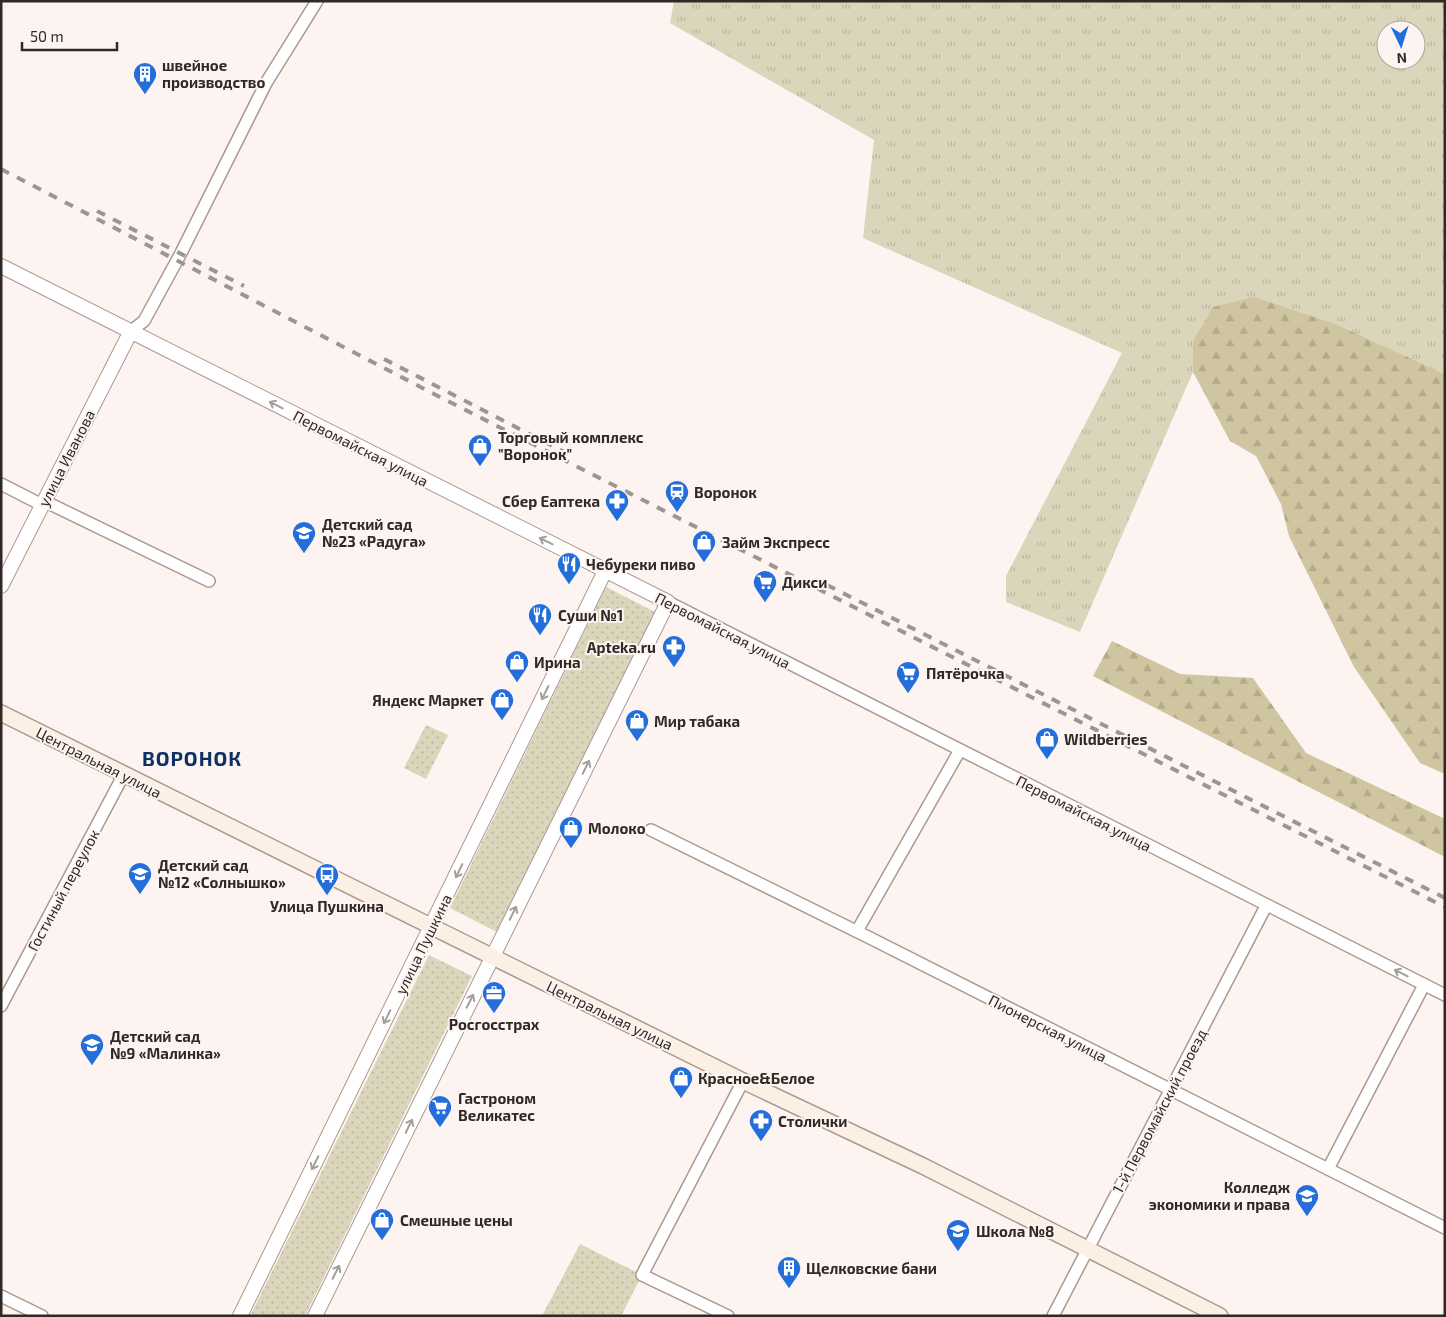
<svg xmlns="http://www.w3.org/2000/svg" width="1446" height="1317" font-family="'Exo 2',sans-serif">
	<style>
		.grass { fill: url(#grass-tufts); fill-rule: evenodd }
		.forest { fill: url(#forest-firs) }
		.park { fill: url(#park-dots) }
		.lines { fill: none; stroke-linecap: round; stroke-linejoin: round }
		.minor-casing { stroke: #ad9891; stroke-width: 14 }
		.tertiary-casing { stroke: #ad9891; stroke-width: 16 }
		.secondary-casing { stroke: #ad9891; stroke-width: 18 }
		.minor { stroke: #fff; stroke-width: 11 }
		.tertiary { stroke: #fff; stroke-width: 14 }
		.secondary { stroke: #fcf0e4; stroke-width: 15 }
		.rail { stroke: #9e9592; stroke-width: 4; stroke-dasharray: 9 9; stroke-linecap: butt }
		.oneway { stroke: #a29f9d }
		.labels { text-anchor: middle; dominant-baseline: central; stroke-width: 4; stroke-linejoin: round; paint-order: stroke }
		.poi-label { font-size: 15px; font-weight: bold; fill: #312926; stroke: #fdf4f1; text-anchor: start }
		.street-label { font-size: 15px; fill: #312926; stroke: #fdf4f1 }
		.district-label { font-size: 20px; font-weight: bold; letter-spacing: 1px; fill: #0d3165; stroke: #fdf4f1 }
	</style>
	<defs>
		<pattern id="grass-tufts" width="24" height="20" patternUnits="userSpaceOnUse" patternTransform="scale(1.25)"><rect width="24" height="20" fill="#dbd5bb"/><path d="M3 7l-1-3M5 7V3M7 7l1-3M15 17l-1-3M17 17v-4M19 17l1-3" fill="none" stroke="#bcb7a1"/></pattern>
		<pattern id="forest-firs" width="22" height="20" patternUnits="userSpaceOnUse" patternTransform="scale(1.25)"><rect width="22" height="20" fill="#cfc6a1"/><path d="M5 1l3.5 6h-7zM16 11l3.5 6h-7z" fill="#b2aa8a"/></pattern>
		<pattern id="park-dots" width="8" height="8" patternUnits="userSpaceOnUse" patternTransform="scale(1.25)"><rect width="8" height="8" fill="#dbd5bb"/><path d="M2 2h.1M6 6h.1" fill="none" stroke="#bcb7a1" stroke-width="1.8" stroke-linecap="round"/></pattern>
	</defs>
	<rect width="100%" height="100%" fill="#fdf4f1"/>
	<path class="grass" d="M674,1H1445V374L1338,325L1193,341V372L1080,632L1006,602V576L1122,353L863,238L874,140L670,23ZM1386,30H1416V60H1386Z"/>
	<g class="forest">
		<polygon points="1254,297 1338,325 1445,374 1445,774 1420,763 1354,667 1289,536 1281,504 1256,456 1230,441 1193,372 1193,341 1213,307"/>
		<polygon points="1112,641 1180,674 1253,678 1306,753 1445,819 1445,857 1093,676"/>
	</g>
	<g class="park">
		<polygon points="606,587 659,614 499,933 450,908"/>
		<polygon points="426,725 448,735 426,779 404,768"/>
		<polygon points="429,955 472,976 305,1316 250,1316"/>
		<polygon points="580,1244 642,1275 621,1316 542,1316"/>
	</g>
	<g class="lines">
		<g class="minor-casing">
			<g id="minor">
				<polyline points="131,331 144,321 181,253 266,83 317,1"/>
				<polyline points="1,484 42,505"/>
				<polyline points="44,501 209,581"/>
				<polyline points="668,602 1445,995"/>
				<polyline points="651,830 870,938 1445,1228"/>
				<polyline points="857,931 960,750"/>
				<polyline points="1,1006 124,774"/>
				<polyline points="1328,1169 1424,985"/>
				<polyline points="1,1296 42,1316"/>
				<polyline points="728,1316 642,1275 743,1081"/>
				<polyline points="1053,1316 1266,906"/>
			</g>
		</g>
		<g class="tertiary-casing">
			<g id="tertiary">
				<polyline points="1,266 668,602 315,1316"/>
				<polyline points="1,586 131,331"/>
				<polyline points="240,1316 605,571"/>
			</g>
		</g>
		<g class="secondary-casing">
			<polyline id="secondary" points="1,713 743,1081 923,1166 1220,1316"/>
		</g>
		<use href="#minor" class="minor"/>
		<use href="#tertiary" class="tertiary"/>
		<use href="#secondary" class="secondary"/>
		<g class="rail">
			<polyline points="1,169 434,394 1445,907"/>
			<polyline points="97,211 244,286"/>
			<polyline points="384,359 568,454"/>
			<polyline points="827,585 1445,898"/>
		</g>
	</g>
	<defs><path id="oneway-shaft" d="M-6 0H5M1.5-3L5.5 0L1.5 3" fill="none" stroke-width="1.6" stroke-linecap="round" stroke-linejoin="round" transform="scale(1.25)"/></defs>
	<g class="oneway">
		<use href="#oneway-shaft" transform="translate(276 405) rotate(-153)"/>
		<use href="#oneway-shaft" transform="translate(546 541) rotate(-154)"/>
		<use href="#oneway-shaft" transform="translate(545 693) rotate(116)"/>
		<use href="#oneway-shaft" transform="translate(586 767) rotate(-64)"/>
		<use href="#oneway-shaft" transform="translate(459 871) rotate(116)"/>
		<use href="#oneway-shaft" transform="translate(513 913) rotate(-64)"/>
		<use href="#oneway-shaft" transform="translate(1401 973) rotate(-153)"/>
		<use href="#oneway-shaft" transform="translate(470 1001) rotate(-63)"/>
		<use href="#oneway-shaft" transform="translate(387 1017) rotate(116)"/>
		<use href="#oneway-shaft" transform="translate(409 1126) rotate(-64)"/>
		<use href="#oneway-shaft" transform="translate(315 1163) rotate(116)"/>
		<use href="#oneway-shaft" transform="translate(336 1272) rotate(-63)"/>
	</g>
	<defs>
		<g id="building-pin" transform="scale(1.25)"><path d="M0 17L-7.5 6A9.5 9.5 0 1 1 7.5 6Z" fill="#236eda" stroke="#fdf4f1"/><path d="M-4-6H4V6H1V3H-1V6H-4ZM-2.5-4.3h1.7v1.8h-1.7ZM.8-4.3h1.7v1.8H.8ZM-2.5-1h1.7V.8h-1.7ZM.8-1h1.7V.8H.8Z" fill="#fff"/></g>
		<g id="shop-pin" transform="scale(1.25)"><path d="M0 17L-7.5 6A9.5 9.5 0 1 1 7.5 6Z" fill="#236eda" stroke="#fdf4f1"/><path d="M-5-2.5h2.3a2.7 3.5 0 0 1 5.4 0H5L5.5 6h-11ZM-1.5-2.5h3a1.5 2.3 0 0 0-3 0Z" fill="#fff"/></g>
		<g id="station-pin" transform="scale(1.25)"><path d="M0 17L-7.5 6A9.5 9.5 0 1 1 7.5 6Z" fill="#236eda" stroke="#fdf4f1"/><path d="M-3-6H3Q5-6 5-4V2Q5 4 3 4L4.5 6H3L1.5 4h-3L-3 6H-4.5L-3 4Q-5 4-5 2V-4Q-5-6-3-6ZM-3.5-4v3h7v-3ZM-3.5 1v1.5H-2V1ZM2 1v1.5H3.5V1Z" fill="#fff"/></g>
		<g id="pharmacy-pin" transform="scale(1.25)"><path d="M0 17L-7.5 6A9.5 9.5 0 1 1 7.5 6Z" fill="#236eda" stroke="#fdf4f1"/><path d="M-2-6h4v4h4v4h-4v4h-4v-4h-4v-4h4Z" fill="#fff"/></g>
		<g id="school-pin" transform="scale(1.25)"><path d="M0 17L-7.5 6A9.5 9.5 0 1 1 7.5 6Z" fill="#236eda" stroke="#fdf4f1"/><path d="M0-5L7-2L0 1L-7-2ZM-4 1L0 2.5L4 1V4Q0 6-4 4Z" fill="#fff"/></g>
		<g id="restaurant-pin" transform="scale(1.25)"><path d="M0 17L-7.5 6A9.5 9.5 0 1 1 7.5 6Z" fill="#236eda" stroke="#fdf4f1"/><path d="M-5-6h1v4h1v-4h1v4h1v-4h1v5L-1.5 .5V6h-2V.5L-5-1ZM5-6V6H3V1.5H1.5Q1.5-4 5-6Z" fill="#fff"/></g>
		<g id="supermarket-pin" transform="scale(1.25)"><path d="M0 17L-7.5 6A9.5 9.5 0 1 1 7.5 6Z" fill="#236eda" stroke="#fdf4f1"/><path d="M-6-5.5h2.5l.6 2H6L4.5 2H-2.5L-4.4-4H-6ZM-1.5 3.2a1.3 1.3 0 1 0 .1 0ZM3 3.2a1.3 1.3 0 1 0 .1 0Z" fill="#fff"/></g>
		<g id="bus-pin" transform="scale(1.25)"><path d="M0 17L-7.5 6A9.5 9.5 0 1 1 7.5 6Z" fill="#236eda" stroke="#fdf4f1"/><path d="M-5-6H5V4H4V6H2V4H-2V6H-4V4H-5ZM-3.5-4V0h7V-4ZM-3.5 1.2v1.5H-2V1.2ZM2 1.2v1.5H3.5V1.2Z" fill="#fff"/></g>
		<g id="office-pin" transform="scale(1.25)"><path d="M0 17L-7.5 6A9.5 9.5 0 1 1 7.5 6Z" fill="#236eda" stroke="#fdf4f1"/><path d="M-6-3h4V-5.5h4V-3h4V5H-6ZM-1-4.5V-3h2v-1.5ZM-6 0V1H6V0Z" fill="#fff"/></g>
		<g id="university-pin" transform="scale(1.25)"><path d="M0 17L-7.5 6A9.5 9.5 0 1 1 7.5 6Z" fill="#236eda" stroke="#fdf4f1"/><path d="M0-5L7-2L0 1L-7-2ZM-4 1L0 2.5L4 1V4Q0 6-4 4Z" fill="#fff"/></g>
	</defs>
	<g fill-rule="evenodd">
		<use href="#building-pin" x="145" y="74"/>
		<use href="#shop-pin" x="480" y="446"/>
		<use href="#station-pin" x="677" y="492"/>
		<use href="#pharmacy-pin" x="617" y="501"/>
		<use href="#school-pin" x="304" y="533"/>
		<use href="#shop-pin" x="704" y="542"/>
		<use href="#restaurant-pin" x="569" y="564"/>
		<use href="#supermarket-pin" x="765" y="582"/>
		<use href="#restaurant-pin" x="540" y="615"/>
		<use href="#pharmacy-pin" x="674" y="647"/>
		<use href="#shop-pin" x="517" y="662"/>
		<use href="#supermarket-pin" x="908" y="673"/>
		<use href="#shop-pin" x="502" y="700"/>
		<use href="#shop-pin" x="637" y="721"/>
		<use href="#shop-pin" x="1047" y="739"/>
		<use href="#shop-pin" x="571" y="828"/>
		<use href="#school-pin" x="140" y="874"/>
		<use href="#bus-pin" x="327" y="875"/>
		<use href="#office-pin" x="494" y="993"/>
		<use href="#school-pin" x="92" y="1045"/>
		<use href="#shop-pin" x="681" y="1078"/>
		<use href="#supermarket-pin" x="440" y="1107"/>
		<use href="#pharmacy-pin" x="761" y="1121"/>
		<use href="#university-pin" x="1307" y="1196"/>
		<use href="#shop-pin" x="382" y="1220"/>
		<use href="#school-pin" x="958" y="1231"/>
		<use href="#building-pin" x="789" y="1268"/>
	</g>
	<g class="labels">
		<g class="poi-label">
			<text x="162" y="65">швейное<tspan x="162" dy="17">производство</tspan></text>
			<text x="498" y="437">Торговый комплекс<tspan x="498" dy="17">"Воронок"</tspan></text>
			<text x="694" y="492">Воронок</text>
			<text x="600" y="501" text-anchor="end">Сбер Еаптека</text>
			<text x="322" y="524">Детский сад<tspan x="322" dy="17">№23 «Радуга»</tspan></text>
			<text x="722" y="542">Займ Экспресс</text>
			<text x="586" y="564">Чебуреки пиво</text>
			<text x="782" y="582">Дикси</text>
			<text x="558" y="615">Суши №1</text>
			<text x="656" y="647" text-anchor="end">Apteka.ru</text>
			<text x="534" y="662">Ирина</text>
			<text x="926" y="673">Пятёрочка</text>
			<text x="484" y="700" text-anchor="end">Яндекс Маркет</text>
			<text x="654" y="721">Мир табака</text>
			<text x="1064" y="739">Wildberries</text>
			<text x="588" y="828">Moлоко</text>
			<text x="158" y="865">Детский сад<tspan x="158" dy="17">№12 «Солнышко»</tspan></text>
			<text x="327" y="906" text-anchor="middle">Улица Пушкина</text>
			<text x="494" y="1024" text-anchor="middle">Росгосстрах</text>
			<text x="110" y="1036">Детский сад<tspan x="110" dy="17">№9 «Малинка»</tspan></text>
			<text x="698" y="1078">Красное&amp;Белое</text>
			<text x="458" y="1098">Гастроном<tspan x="458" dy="17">Великатес</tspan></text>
			<text x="778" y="1121">Столички</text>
			<text x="1290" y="1187" text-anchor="end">Колледж<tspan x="1290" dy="17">экономики и права</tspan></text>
			<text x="400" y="1220">Смешные цены</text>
			<text x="976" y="1231">Школа №8</text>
			<text x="806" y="1268">Щелковские бани</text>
		</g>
		<g class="street-label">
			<text transform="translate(361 448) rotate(27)">Первомайская улица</text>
			<text transform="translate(66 458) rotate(-63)">улица Иванова</text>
			<text transform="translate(723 630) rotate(27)">Первомайская улица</text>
			<text transform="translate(99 762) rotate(27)">Центральная улица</text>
			<text transform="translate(1084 813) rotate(27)">Первомайская улица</text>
			<text transform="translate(63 890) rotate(-62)">Гостиный переулок</text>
			<text transform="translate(423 944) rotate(-64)">улица Пушкина</text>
			<text transform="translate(610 1015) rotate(26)">Центральная улица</text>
			<text transform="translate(1048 1028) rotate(27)">Пионерская улица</text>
			<text transform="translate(1159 1111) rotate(-62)">1-й Первомайский проезд</text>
		</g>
		<g class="district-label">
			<text x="192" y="758">ВОРОНОК</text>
		</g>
	</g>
	<rect width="1446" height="1317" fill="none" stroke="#312926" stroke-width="5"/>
	<g transform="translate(1401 45) rotate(176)"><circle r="24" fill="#fdf4f1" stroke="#aba3a0"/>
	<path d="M0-4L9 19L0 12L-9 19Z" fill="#236eda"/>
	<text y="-8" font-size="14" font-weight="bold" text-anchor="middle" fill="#312926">N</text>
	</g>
	<path d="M22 42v8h95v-8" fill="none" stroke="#312926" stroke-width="2.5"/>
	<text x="30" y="42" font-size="15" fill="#312926" stroke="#fdf4f1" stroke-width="4" paint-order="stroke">50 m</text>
</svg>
